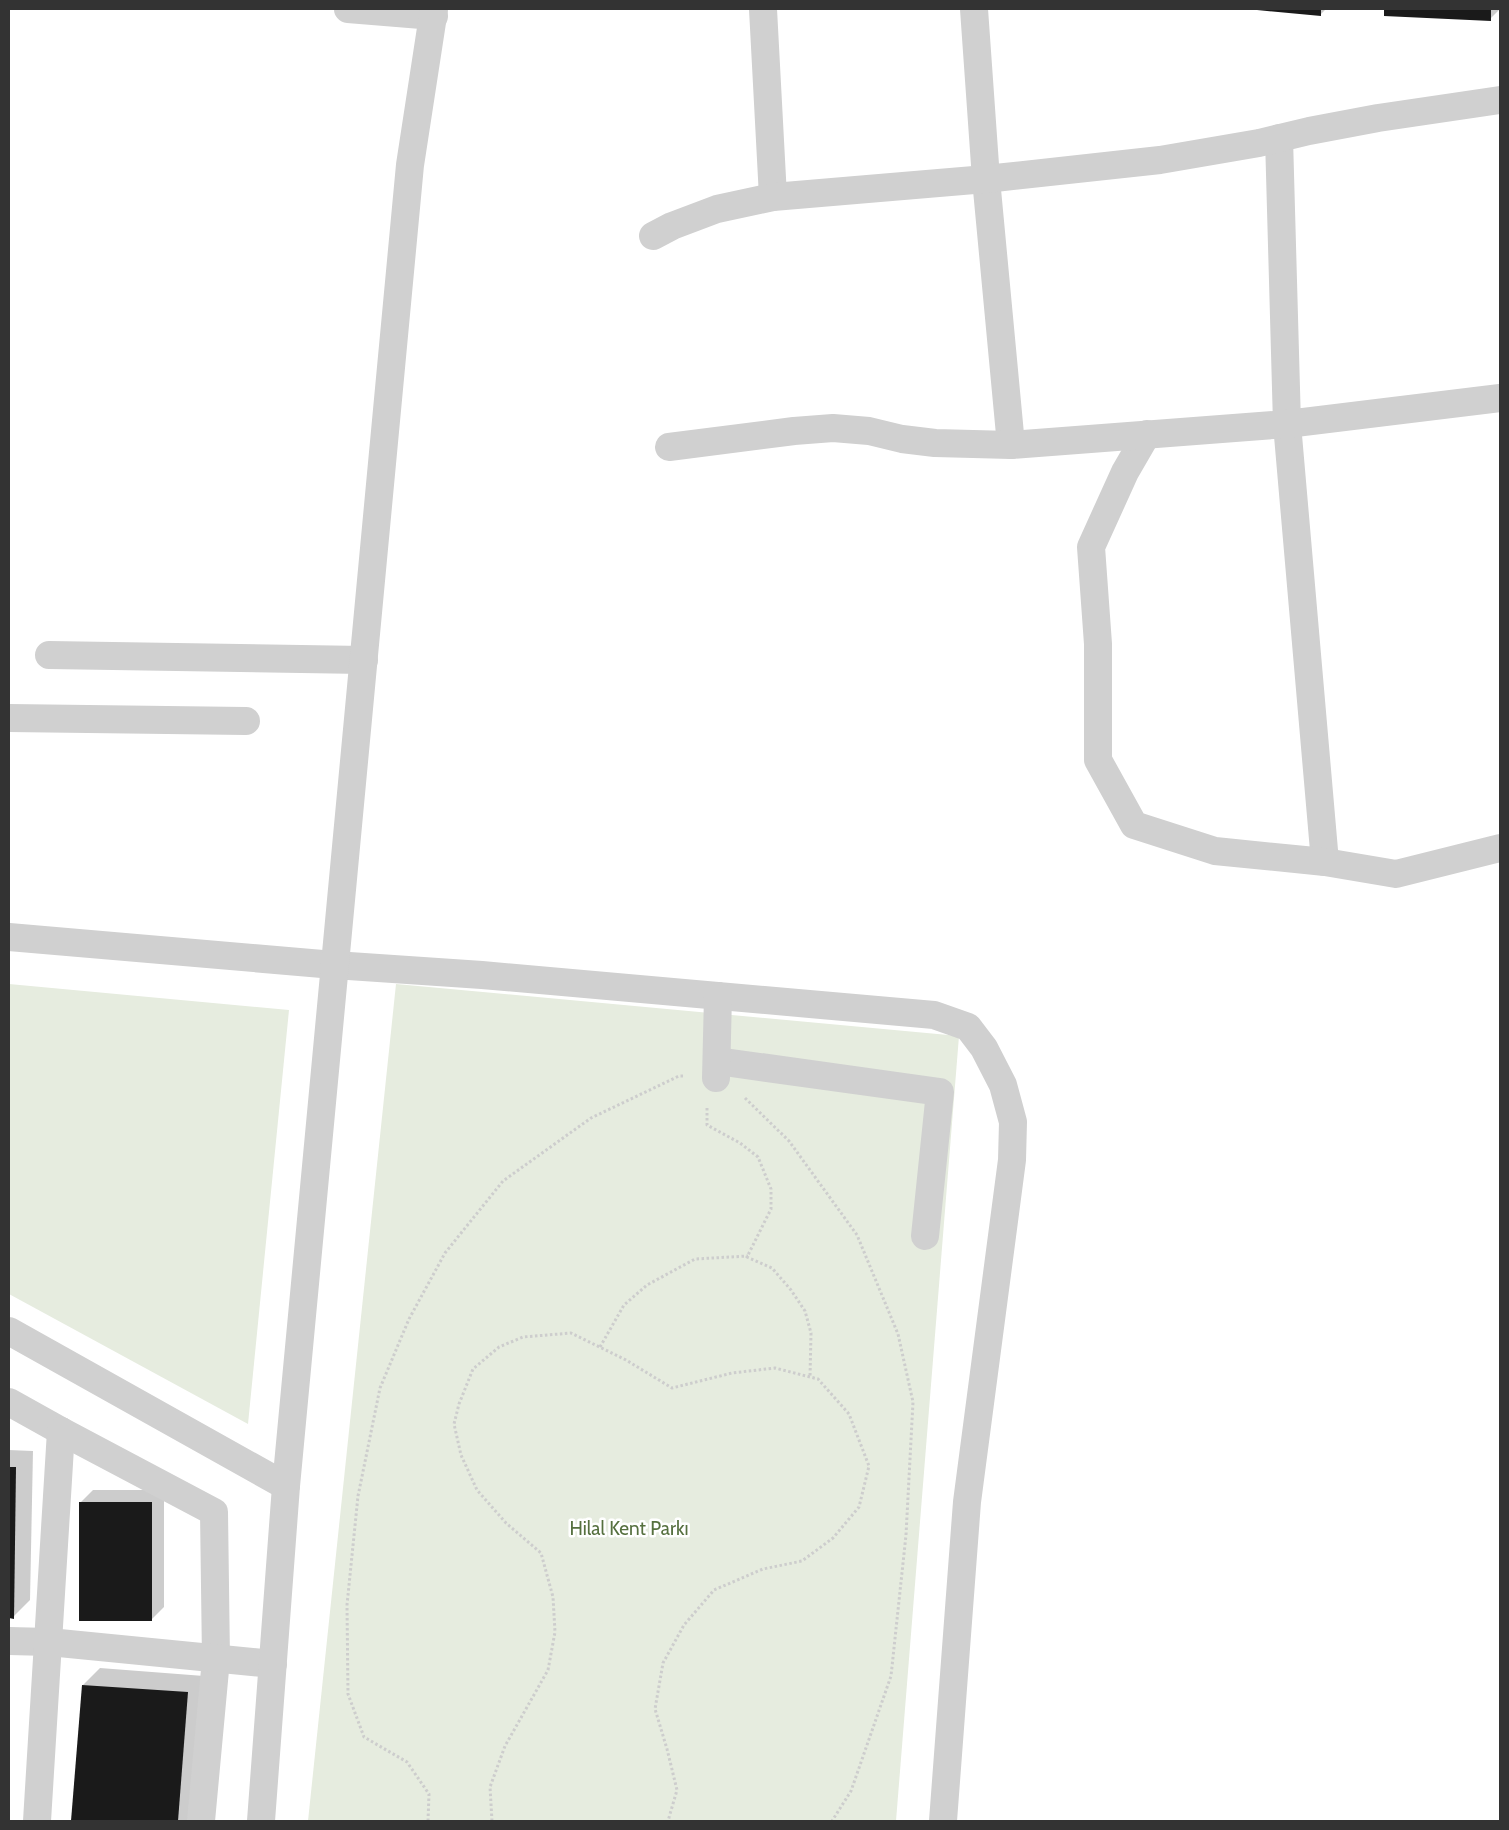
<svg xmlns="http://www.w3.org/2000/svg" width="1509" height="1830" font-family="Cabin,sans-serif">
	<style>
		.green { fill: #e6ecdf }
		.shadow { fill: #0003 }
		.building { fill: #1a1a1a }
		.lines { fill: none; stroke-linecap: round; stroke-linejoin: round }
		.path { stroke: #cdcdcd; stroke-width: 3; stroke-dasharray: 2.5 2.5; stroke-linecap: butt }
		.minor { stroke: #d0d0d0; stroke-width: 28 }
		.labels { text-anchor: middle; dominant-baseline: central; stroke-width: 5; stroke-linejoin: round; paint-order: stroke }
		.park-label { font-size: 19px; fill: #56703f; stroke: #fff }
	</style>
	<rect width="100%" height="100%" fill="#fff"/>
	<g class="green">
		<polygon points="9,984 289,1010 248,1424 9,1294"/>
		<polygon points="396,984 959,1036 896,1821 308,1821"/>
	</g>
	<g class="shadow">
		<polygon points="1256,9 1326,9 1320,15"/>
		<polygon points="1386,9 1500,9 1490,19 1385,15"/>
		<polygon points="9,1450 33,1451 30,1600 13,1617 9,1617"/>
		<polygon points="93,1490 164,1490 164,1607 151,1620 80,1503"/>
		<polygon points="100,1668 204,1676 193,1821 72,1821 83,1685"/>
	</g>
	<g class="building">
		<polygon points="1257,9 1321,9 1321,16 1257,10"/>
		<polygon points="1384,9 1491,9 1491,21 1384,16"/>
		<polygon points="9,1467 16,1467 14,1619 9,1618"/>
		<rect x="79" y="1502" width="73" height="119"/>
		<polygon points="82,1685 188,1692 178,1821 71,1821"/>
	</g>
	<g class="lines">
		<g class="path">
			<polyline points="745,1098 789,1141 857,1235 898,1334 913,1402 906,1535 891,1676 851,1791 832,1821"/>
			<polyline points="707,1108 707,1125 740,1143 758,1157 771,1189 771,1209 747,1257 772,1268 791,1290 805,1311 811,1333 810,1377"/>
			<polyline points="600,1347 624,1305 647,1285 695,1259 748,1256"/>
			<polyline points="428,1821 429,1794 407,1762 364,1737 348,1694 347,1605 358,1496 380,1388 409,1319 445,1253 503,1181 591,1118 679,1076 685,1076"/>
			<polyline points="492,1821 490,1787 505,1746 548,1670 555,1632 553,1597 541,1553 506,1523 477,1490 461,1455 454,1424 459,1404 473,1369 499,1347 523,1337 571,1333 626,1360 672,1388 732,1373 775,1368 818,1379 849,1414 869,1466 859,1507 833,1538 802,1561 763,1569 714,1590 684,1625 663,1663 655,1709 667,1749 677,1790 668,1821"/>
		</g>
		<g class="minor">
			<polyline points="348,9 434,16"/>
			<polyline points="763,9 773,197"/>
			<polyline points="974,9 986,179 1011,445"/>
			<polyline points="1279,138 1287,424 1325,862"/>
			<polyline points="653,236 672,226 717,209 773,197 986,179 1160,160 1259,143 1309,131 1378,118 1500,100"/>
			<polyline points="1147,434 1125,472 1091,547 1098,644 1098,760 1134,825 1215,851 1325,862 1396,874 1500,848"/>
			<polyline points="669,447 794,431 833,428 869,431 902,439 935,443 1011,445 1287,424 1500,398"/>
			<polyline points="49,655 364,660"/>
			<polyline points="9,718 246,721"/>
			<polyline points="9,937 334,965 482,975 934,1015 968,1027 984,1048 1003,1085 1013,1122 1012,1160 967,1502 943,1821"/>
			<polyline points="717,1061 940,1092 925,1236"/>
			<polyline points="716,1078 718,996"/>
			<polyline points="9,1331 286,1486"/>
			<polyline points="9,1402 61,1431 214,1512 216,1659 201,1821"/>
			<polyline points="9,1641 49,1642 273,1664"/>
			<polyline points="37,1821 61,1431"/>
			<polyline points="261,1821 286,1486 410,165 434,9"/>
		</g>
	</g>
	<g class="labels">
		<g class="park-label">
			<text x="629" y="1528">Hilal Kent Parkı</text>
		</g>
	</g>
	<rect width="1509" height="1830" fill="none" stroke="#333333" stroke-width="20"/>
</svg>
